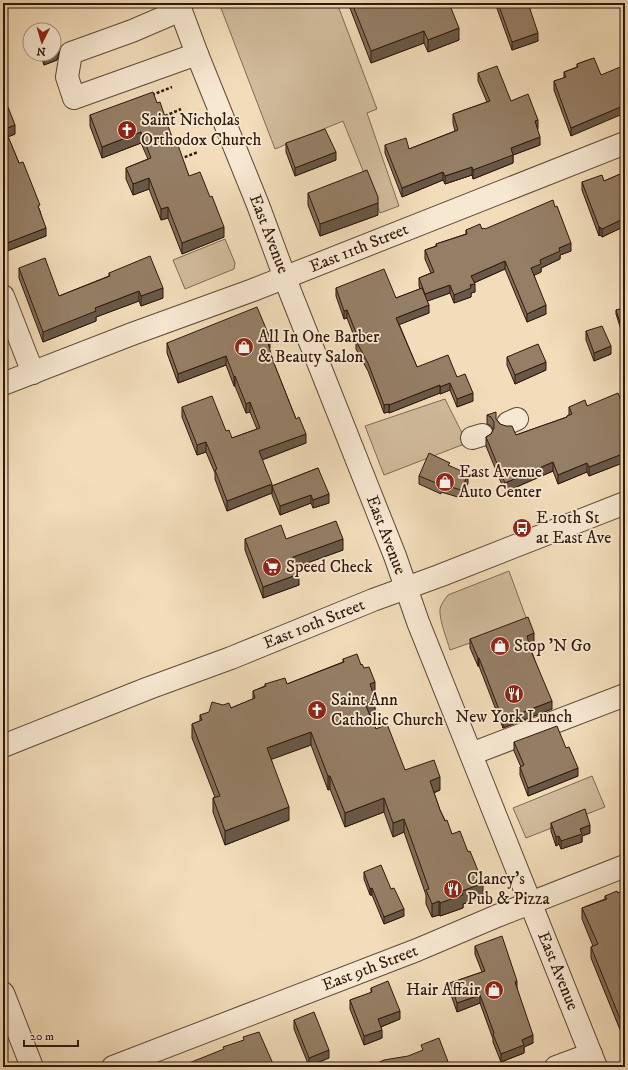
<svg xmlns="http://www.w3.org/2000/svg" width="628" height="1070" font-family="'IM FELL DW Pica',serif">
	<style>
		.green { fill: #d1bb9c; stroke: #806a54 }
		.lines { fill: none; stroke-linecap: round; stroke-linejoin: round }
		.minor-casing { stroke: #604937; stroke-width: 24 }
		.path { stroke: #30180b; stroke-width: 2.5; stroke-dasharray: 3 2; stroke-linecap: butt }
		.minor { stroke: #f7e8d2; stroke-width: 22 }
		.wall { fill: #806c58; stroke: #30180b }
		.shaded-wall { fill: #685847; stroke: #30180b }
		.building { fill: #957e66; stroke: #30180b }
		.labels { text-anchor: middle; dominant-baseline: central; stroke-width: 3.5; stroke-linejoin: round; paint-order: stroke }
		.poi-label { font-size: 17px; fill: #30180b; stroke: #f7e8d2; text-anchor: start }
		.street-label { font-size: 17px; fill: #30180b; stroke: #f7e8d2 }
	</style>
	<rect width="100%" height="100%" fill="#f2dcba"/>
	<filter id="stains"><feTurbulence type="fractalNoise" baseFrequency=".005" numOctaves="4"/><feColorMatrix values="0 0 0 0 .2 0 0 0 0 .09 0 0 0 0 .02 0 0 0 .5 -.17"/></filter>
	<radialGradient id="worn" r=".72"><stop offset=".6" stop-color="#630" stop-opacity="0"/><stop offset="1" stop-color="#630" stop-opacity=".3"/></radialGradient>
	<g class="green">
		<polygon points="219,3 337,3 377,109 367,113 399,206 380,213 343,121 275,149"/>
		<polygon points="225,239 235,263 234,269 185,289 173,260"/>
		<polygon points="445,399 467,443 384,475 365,426"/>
		<path d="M509,571L528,623L450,650C447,639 439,620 440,609C441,604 445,599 448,595Z"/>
		<polygon points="592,776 605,807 526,838 513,808"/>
	</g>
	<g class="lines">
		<g class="minor-casing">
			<g id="minor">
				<polyline points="178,3 197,54 258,205 291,294 395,556 418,622 596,1067"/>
				<polyline points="181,10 132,31 71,53 67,77 74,98 197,54"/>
				<polyline points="3,296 33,373"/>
				<polyline points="3,384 132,334 253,290 625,143"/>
				<polyline points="508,423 517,419"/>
				<polyline points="472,438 482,435"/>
				<polyline points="3,746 149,688 231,658 373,600 439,576 625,503"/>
				<polyline points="471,754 625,695"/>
				<polyline points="3,993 32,1067"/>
				<polyline points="113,1067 417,950 497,916 625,866"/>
				<polyline points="556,1067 591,1054"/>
			</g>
		</g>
		<g class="path">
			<polyline points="152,95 172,87"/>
			<polyline points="165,116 181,109"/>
			<polyline points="180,159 198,152"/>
		</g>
		<use href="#minor" class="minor"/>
	</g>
	<g class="wall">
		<polygon points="348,3 449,3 459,40 428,52 424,43 371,63"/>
		<polygon points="495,3 531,3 528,4 538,41 512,50"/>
		<polygon points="60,48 57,60 44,65 40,54 54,54"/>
		<polygon points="594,58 571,136 554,90 554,81 564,78 564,72 577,67 577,64"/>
		<polygon points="478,73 511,101 538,129 537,129 540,145 513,155 513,163 473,179 472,175 445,184 443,180 402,197 385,153 385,145 409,149 455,131 453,123 453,114 487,102 478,81"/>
		<polygon points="157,103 189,176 224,237 182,254 168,218 161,220 149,189 133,195 126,179 126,168 148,159 141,143 102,158 90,126 90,115"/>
		<polygon points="3,106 15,134 8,137 19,163 40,211 46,236 7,251 3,241 4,226 3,224"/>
		<polygon points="286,143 336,160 295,176 286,152"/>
		<polygon points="625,172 625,233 623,227 602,237 600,235 599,236 582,190 582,182 604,181"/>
		<polygon points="308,193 378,215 320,236 308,205"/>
		<polygon points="482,229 571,251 560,255 560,259 541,268 541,272 534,275 546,314 527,322 505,269 474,283 475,292 471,293 471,297 454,303 450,293 427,301 429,313 399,324 417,367 457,377 473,401 457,407 450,390 440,394 440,393 389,413 389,412 384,413 368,371 356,349 356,341 347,318 344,319 336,296 336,288 396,298 420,289 419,286 419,278 431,273 425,259 425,250 436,246 436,244 466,234 466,230"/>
		<polygon points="19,268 59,296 109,276 109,273 163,298 141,306 139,301 96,317 96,321 43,342 19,278"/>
		<polygon points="625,308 624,339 616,314 616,310"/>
		<polygon points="586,331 611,354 594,361 586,340"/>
		<polygon points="167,343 270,348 269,348 273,361 296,419 306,443 262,460 272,493 227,511 215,479 215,473 206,452 197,455 182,417 182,407 226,431 232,438 257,429 250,412 246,413 235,386 234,386 226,365 178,383 167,353"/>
		<polygon points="507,357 546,370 515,384 507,365"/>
		<polygon points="587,406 624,407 625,406 625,462 589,476 587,472 558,484 553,471 505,492 486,446 486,437 491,434 493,430 491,426 487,424 487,415 496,419 500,424 516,435 567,417 567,416 569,415 569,407"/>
		<polygon points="450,466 468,483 461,498 441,492 441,494 419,484 419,476"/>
		<polygon points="318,468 329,503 313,508 311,503 280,515 272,495 272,486"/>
		<polygon points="245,539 343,550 296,567 299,585 263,598 245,550"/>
		<polygon points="470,639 534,642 529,644 552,709 503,728 479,666 478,666 470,648"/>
		<polygon points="343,659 361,665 375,696 374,696 375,713 370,716 376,729 405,770 440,790 434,793 440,810 483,897 463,904 463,908 440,916 439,915 432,917 426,904 426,895 404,832 393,837 384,812 345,827 330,789 328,790 311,745 271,759 289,820 225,845 213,812 213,798 215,797 192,738 192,724 200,721 200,715 231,708 253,699 253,691 265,686 265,684 287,684 343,662"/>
		<polygon points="514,742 578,776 528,796 520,775 520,767 521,767 514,751"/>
		<polygon points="551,823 590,833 582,836 582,842 561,849 559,844 556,846 551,831"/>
		<polygon points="364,872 391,889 404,916 384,924 372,895 370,895 364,879"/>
		<polygon points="625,890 625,1042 591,958 591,947 593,946 582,919 582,908 605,899 605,896 618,893"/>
		<polygon points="475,946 517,989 533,1043 524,1047 524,1053 501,1062 493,1042 493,1039 480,1003 457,1012 450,992 450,983 482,972 475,954"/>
		<polygon points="371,988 400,1019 381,1027 382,1038 364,1045 350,1009 350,1000 371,993"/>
		<polygon points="294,1020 329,1058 309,1066 294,1029"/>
	</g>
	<g class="shaded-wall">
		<polygon points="487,3 494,3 487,6"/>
		<polygon points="459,28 459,40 428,52 428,40"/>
		<polygon points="424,31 424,43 371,63 371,51"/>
		<polygon points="538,33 538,41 512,50 512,42"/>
		<polygon points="60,39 60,48 57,60 44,65 44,57 52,54 54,54"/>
		<polygon points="625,105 625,113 571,136 571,128"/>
		<polygon points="538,120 538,129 535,130 535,121"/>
		<polygon points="15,125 15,134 5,138 5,129"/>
		<polygon points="141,132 141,143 102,158 102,147"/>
		<polygon points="540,137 540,145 513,155 513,163 473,179 473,170 511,148"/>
		<polygon points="336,152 336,160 295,176 295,168"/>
		<polygon points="472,167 472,175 445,184 445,176"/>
		<polygon points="443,172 443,180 402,197 402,188"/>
		<polygon points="149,178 149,189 133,195 133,184"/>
		<polygon points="378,203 378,215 320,236 320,224"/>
		<polygon points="168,207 168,218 161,220 161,209"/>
		<polygon points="623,219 623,227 602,237 602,229"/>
		<polygon points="224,227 224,237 182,254 182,243"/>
		<polygon points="599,227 600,227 600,235 599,236"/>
		<polygon points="46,228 46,236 7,251 7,243"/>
		<polygon points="571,243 571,251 560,255 560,259 541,268 541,272 531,277 531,268 540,260 559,248"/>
		<polygon points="505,261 505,269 471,284 471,276"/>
		<polygon points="475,284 475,292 471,293 471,297 454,303 454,295 470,285"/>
		<polygon points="450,285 450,293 425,302 425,294"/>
		<polygon points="163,288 163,298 141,306 141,296"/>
		<polygon points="139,291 139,301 96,317 96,321 43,342 43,332 95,308"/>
		<polygon points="429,305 429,313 396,326 396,318"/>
		<polygon points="546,305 546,314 527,322 527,314"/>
		<polygon points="347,310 347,318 344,319 344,311"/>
		<polygon points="270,338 270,348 267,349 267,339"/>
		<polygon points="611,346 611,354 594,361 594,353"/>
		<polygon points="226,356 226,365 178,383 178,374"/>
		<polygon points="546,362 546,370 515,384 515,375"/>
		<polygon points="235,376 235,386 234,386 234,377"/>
		<polygon points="450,383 450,390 440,394 440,387"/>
		<polygon points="440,385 440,393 389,413 389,405"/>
		<polygon points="473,393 473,401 457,407 457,399"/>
		<polygon points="250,402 250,412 246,413 246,404"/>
		<polygon points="389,404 389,412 384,413 384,405"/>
		<polygon points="306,434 306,443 259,461 259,451"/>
		<polygon points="206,442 206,452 197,455 197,445"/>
		<polygon points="625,453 625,462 589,476 589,467"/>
		<polygon points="553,462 553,471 505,492 505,483"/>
		<polygon points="587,463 587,472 558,484 558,475"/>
		<polygon points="468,474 468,483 461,498 461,490"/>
		<polygon points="272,484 272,493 227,511 227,501"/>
		<polygon points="329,494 329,503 313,508 313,500"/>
		<polygon points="311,495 311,503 280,515 280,506"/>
		<polygon points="343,539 343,550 293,568 293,557"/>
		<polygon points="299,574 299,585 263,598 263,587"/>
		<polygon points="534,633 534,642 527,644 527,636"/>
		<rect x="478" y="658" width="1" height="8"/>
		<polygon points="375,682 375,696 370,698 370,684"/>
		<polygon points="375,700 375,713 365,717 365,704"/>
		<polygon points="552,701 552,709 503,728 503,720"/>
		<polygon points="311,732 311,745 267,761 267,748"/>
		<polygon points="578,768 578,776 528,796 528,788"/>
		<polygon points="328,776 330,776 330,789 328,790"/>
		<polygon points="440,777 440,790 430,794 430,781"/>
		<polygon points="384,798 384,812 345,827 345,813"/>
		<polygon points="289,807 289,820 225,845 225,831"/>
		<polygon points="404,819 404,832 393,837 393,823"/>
		<polygon points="590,825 590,833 582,836 582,842 561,849 561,841 580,829"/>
		<polygon points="559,836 559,844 556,846 556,837"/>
		<polygon points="483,883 483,897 463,904 463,908 440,916 440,903 462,891"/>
		<polygon points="372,888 372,895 370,895 370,889"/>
		<polygon points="439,901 439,915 432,917 432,904"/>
		<polygon points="404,909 404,916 384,924 384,917"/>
		<polygon points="517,981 517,989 515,982"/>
		<polygon points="480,995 480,1003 457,1012 457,1003"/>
		<polygon points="400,1011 400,1019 378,1028 378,1019"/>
		<polygon points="382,1030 382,1038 364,1045 364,1036"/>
		<polygon points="533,1035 533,1043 524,1047 524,1053 501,1062 501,1054 522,1040"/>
		<polygon points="329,1050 329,1058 309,1066 309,1058"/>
	</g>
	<g class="building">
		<polygon points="352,3 449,3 459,28 428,40 424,31 371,51"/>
		<polygon points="498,3 528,3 538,33 512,42"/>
		<polygon points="58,33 60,39 57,52 54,53 54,34"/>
		<polygon points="43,54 52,54 44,57"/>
		<polygon points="594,58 601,75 625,65 625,105 571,128 554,81 566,77 564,72 578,67 577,64"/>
		<polygon points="497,66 511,101 528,94 538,120 535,121 540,137 511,148 513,155 473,170 472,167 445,176 443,172 402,188 385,145 406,138 409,149 458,130 453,114 490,101 478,73"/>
		<polygon points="153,92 157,103 160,102 175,146 178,145 189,176 200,172 210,197 212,196 224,227 182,243 168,207 161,209 149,178 133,184 126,168 151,158 141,132 102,147 90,115"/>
		<polygon points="3,106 4,108 8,107 15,125 5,129 19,163 23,162 40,205 38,206 46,228 7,243 3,233 3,226 7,224 3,216"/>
		<polygon points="325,129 336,152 295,168 286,143"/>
		<polygon points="367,170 378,197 378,203 320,224 308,193"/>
		<polygon points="625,172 625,225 623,219 602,229 600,227 599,227 582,182 602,175 604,181"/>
		<polygon points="553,200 555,207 557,206 571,243 559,248 560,251 540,260 541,264 531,268 546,305 527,314 505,261 471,276 475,284 470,285 471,288 454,295 450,285 425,294 419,278 434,272 425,250 437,246 436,244 467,234 466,230 480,224 482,229 484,228 485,229"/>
		<polygon points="150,256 163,288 141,296 139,291 95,308 96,311 43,332 19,268 45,258 59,296 110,276 109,273"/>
		<polygon points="384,269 396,298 422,288 429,305 396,318 417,367 448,355 457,377 465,374 473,393 457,399 450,383 440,387 440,385 389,405 389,404 384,405 368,363 356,341 359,340 347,310 344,311 336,288"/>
		<polygon points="257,307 270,338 267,339 273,361 296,419 299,417 306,434 259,451 272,484 227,501 215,470 217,469 206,442 197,445 182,407 212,396 226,431 229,430 232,438 260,428 250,402 246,404 235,376 234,377 226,356 178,374 167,343"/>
		<polygon points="625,308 625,334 624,335 616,310"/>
		<polygon points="602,326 611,346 594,353 586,331"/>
		<polygon points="538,344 546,362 515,375 507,357"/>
		<polygon points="618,393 624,407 625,406 625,453 589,467 587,463 558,475 553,462 505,483 486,437 491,434 494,428 494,422 491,417 487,415 496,412 496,419 500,424 506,426 512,426 516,435 567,417 567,416 572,414 569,407 585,400 587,406"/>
		<polygon points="429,453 450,463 448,465 468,474 461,490 441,484 441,485 419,476"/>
		<polygon points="318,468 329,494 313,500 311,495 280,506 272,486"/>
		<polygon points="336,521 343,539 293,557 299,574 263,587 245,539 281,525 286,539"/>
		<polygon points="528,617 534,633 527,636 531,651 552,701 503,720 479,658 478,658 470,639"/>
		<polygon points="357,654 361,665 362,664 364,668 369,667 375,682 370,684 375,700 365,704 376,729 387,724 405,770 434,760 440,777 430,781 440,810 445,821 447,820 452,834 460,831 468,852 470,851 483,883 462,891 463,895 440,903 439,901 432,904 426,890 429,889 404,819 393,823 384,798 345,813 330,776 328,776 311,732 267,748 289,807 225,831 213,798 220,796 192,724 202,720 200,715 209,712 212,702 223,705 229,703 231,708 255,698 253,691 266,686 265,684 285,678 287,684 344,662 343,659"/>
		<polygon points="557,726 566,748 569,747 578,768 528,788 520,767 524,765 514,742"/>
		<polygon points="585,809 590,825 580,829 582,834 561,841 559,836 556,837 551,823"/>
		<polygon points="381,865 391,889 394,888 404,909 384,917 372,888 370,889 364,872"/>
		<polygon points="625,890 625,1031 591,947 598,944 582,908 607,899 605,896 617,891 618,893"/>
		<polygon points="502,936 517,981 515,982 533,1035 522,1040 524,1045 501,1054 493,1034 494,1033 480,995 457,1003 450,983 485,971 475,946"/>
		<polygon points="388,981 400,1011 378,1019 382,1030 364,1036 350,1000 372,992 371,988"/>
		<polygon points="314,1012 329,1050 309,1058 294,1020"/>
		<polygon points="259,1032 274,1066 272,1067 179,1067 224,1049 223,1047 244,1040 243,1037"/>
		<polygon points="439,1038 450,1067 368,1067 384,1060 408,1056 423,1050 421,1045"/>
	</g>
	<defs>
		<g id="church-disc" transform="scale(1)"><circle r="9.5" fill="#8f2418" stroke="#f7e8d2"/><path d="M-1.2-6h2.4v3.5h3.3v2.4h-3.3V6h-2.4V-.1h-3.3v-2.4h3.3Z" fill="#fff"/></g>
		<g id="shop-disc" transform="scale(1)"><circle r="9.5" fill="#8f2418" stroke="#f7e8d2"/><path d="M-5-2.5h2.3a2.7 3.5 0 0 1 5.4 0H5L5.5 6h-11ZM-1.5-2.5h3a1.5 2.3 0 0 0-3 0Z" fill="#fff"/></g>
		<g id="bus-disc" transform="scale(1)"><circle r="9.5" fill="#8f2418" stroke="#f7e8d2"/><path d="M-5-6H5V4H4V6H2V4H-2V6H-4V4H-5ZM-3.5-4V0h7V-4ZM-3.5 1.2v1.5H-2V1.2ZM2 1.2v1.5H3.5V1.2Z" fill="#fff"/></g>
		<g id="supermarket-disc" transform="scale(1)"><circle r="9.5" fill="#8f2418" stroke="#f7e8d2"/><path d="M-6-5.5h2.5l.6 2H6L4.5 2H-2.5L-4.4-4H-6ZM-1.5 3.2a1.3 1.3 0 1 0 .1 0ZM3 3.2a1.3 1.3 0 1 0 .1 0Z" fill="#fff"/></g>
		<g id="restaurant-disc" transform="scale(1)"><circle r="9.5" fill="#8f2418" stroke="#f7e8d2"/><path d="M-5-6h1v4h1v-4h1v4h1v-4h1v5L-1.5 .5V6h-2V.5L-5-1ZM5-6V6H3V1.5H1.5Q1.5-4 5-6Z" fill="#fff"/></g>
	</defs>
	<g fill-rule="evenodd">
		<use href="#church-disc" x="127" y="130"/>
		<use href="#shop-disc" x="244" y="347"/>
		<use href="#shop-disc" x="445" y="482"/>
		<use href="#bus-disc" x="522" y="528"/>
		<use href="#supermarket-disc" x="272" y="567"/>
		<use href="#shop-disc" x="500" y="646"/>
		<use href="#restaurant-disc" x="514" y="694"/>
		<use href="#church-disc" x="317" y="710"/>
		<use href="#restaurant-disc" x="453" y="889"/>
		<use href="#shop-disc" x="494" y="990"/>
	</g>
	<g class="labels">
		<g class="poi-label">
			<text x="141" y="120">Saint Nicholas<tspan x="141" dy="20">Orthodox Church</tspan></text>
			<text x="258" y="337">All In One Barber<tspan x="258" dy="20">&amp; Beauty Salon</tspan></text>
			<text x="459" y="472">East Avenue<tspan x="459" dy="20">Auto Center</tspan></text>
			<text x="536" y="518">E 10th St<tspan x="536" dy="20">at East Ave</tspan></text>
			<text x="286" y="567">Speed Check</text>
			<text x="514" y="646">Stop 'N Go</text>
			<text x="331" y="700">Saint Ann<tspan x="331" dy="20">Catholic Church</tspan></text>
			<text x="514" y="717" text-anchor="middle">New York Lunch</text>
			<text x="467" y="879">Clancy's<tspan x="467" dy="20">Pub &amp; Pizza</tspan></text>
			<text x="480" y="990" text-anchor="end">Hair Affair</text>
		</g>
		<g class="street-label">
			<text transform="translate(269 234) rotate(69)">East Avenue</text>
			<text transform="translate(359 248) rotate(-22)">East 11th Street</text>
			<text transform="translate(386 535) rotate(69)">East Avenue</text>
			<text transform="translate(314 624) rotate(-22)">East 10th Street</text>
			<text transform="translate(370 968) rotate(-21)">East 9th Street</text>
			<text transform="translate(558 971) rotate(68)">East Avenue</text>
		</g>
	</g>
	<rect width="628" height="1070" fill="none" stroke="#f2dcba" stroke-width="16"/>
	<rect x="4" y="4" width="620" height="1062" fill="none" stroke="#30180b" stroke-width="2"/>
	<rect x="8" y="8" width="612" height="1054" fill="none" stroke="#30180b"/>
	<g transform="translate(42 42) rotate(185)"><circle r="19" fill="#f7e8d2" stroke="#a79582"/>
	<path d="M0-3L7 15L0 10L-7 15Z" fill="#8f2418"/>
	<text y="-6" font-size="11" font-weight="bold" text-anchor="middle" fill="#30180b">N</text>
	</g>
	<path d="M24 1040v6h54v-6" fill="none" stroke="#30180b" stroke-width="2"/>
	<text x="30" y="1040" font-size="12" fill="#30180b" stroke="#f7e8d2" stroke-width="3" paint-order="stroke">20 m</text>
	<rect width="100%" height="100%" filter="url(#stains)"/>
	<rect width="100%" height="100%" fill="url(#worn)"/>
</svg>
